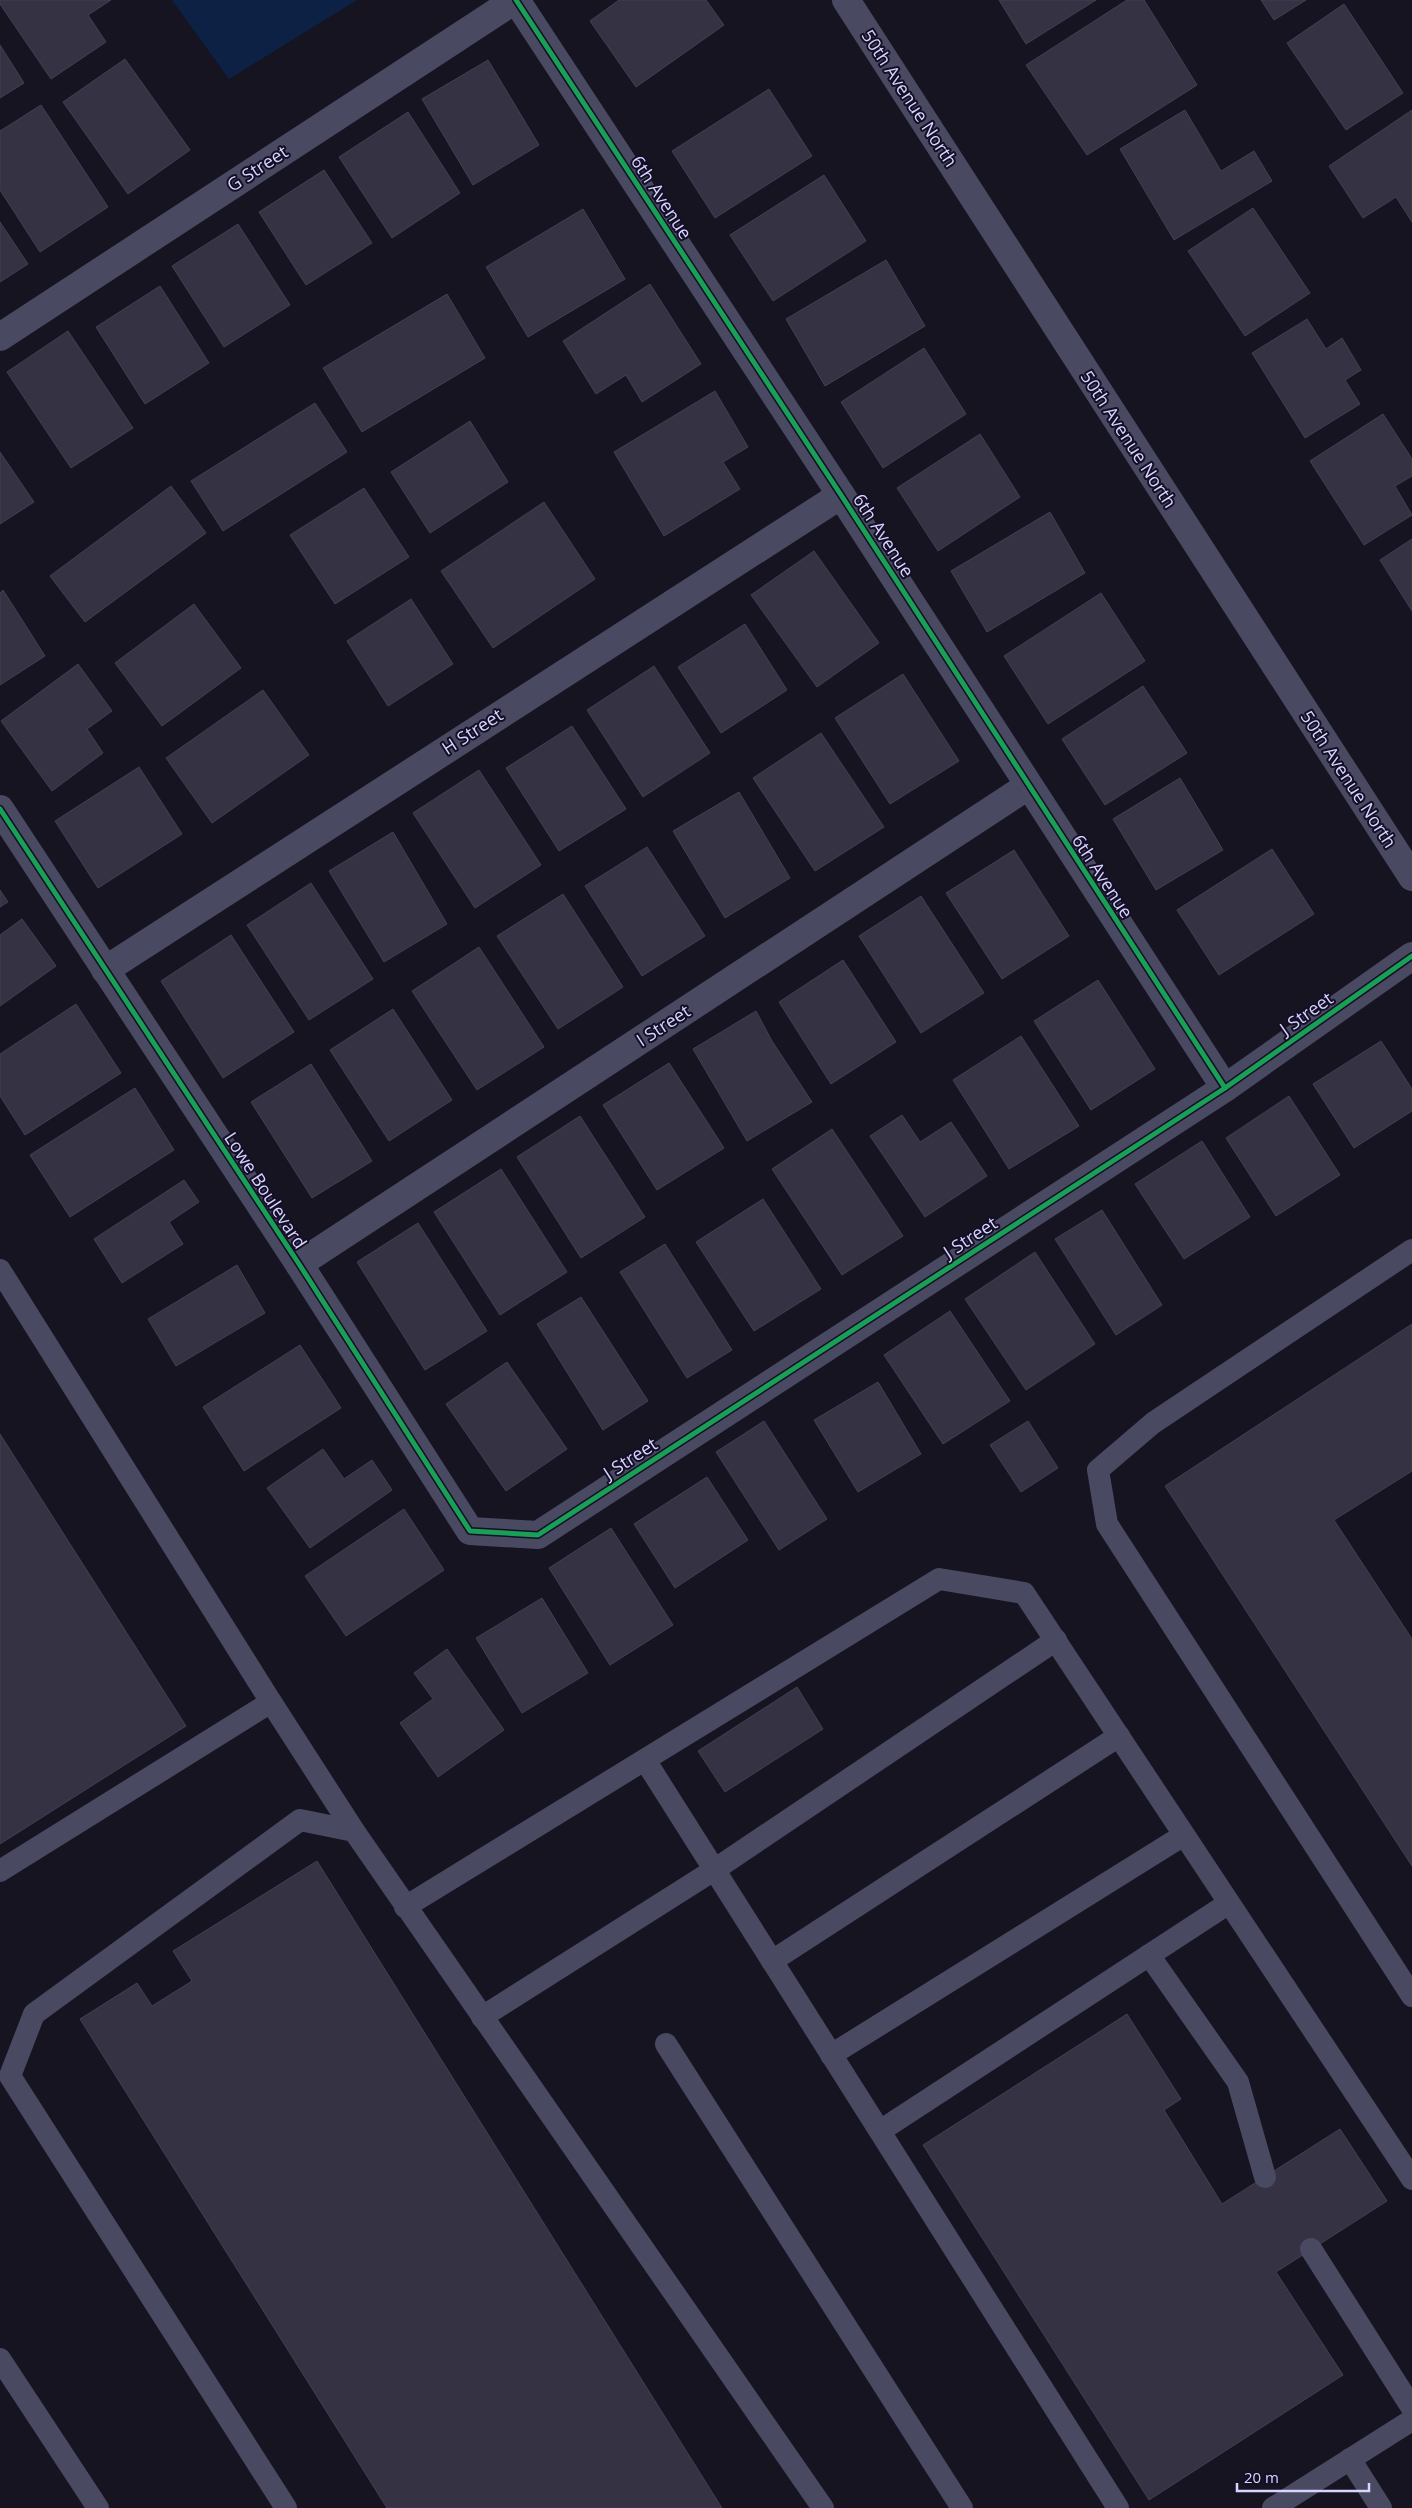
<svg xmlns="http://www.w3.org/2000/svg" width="1412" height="2508" font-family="'Open Sans',sans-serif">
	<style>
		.water { fill: #0d2144 }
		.building { fill: #343243; stroke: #433f54 }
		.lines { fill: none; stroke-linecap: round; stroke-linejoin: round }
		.service { stroke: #4a4962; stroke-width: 22 }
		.minor { stroke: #4a4962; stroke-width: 28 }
		.cycleway-casing { stroke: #130f26; stroke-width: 8 }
		.cycleway { stroke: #1a9f57; stroke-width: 5 }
		.labels { text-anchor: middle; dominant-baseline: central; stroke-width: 4; stroke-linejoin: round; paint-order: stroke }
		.street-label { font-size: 18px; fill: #d9d4ff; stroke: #130f26 }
	</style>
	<rect width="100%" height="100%" fill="#161421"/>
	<polygon class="water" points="172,0 357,0 229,79"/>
	<g class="building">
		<polygon points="0,0 111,0 88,15 106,42 51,79 0,4"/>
		<polygon points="619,0 706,0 724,25 636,87 590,21"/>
		<polygon points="999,0 1096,0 1026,44"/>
		<polygon points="1127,0 1144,0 1197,85 1087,155 1026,65"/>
		<polygon points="1261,0 1306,0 1274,20"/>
		<polygon points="1344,4 1403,93 1346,130 1287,43"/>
		<polygon points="0,45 24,83 0,98"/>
		<polygon points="125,59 190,150 128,194 63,102"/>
		<polygon points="488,60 539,145 473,185 422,99"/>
		<polygon points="769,89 812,156 715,218 672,151"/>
		<polygon points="41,105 108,207 40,252 0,190 0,131"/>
		<polygon points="1185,110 1221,171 1254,151 1272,181 1174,240 1120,149"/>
		<polygon points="1412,110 1412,222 1396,197 1363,218 1329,166"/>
		<polygon points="408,112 460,193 392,238 339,157"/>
		<polygon points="324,170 372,243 306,285 259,212"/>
		<polygon points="824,175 866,241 773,301 730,235"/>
		<polygon points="1253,208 1310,293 1245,336 1188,251"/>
		<polygon points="583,209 625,279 528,337 486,267"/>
		<polygon points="0,222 28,264 0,282"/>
		<polygon points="238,224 290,305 224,347 172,266"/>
		<polygon points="886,260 925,326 825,386 786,319"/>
		<polygon points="650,284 701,364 642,402 626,375 596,394 563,341"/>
		<polygon points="160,286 209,363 145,404 96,327"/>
		<polygon points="447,294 485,358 362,432 323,368"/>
		<polygon points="1307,319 1326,349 1342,338 1361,370 1345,380 1360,404 1305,438 1252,353"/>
		<polygon points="68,331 133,428 71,468 7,372"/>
		<polygon points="924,348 966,414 883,468 841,402"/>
		<polygon points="715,391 748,447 723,462 740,489 664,536 614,452"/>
		<polygon points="315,403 347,452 223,531 191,481"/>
		<polygon points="1383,414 1412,459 1412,476 1395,486 1412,515 1364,545 1310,461"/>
		<polygon points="470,421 508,482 430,533 391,472"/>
		<polygon points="980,434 1020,497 938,551 897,488"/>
		<polygon points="0,452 34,502 0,524"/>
		<polygon points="171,486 206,533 85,622 50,576"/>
		<polygon points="364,488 409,557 335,604 290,535"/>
		<polygon points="544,502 595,579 493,648 441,571"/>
		<polygon points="1050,512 1085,573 987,632 951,571"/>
		<polygon points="1412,539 1412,611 1380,560"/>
		<polygon points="814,551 879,643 817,687 751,595"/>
		<polygon points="3,590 45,656 0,685 0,593"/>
		<polygon points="1101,593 1145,661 1048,724 1004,656"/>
		<polygon points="411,599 453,664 388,706 347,641"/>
		<polygon points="194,604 241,668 162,726 115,663"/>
		<polygon points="745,624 787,690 721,733 678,667"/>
		<polygon points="78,664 112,711 87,729 103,753 52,791 1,721"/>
		<polygon points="654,666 710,753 643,797 587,710"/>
		<polygon points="903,674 959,761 890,804 835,718"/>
		<polygon points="1143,686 1187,753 1105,805 1062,739"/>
		<polygon points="263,690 309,755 212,823 166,758"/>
		<polygon points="572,726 626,809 559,851 506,768"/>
		<polygon points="821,733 884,827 815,871 753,778"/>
		<polygon points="139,767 182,834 98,888 55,821"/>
		<polygon points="479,770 541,865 475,908 413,813"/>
		<polygon points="1180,778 1223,850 1156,890 1113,819"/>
		<polygon points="739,792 790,878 725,918 673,831"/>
		<polygon points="393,832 447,924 384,962 329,871"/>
		<polygon points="647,847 705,936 642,976 585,886"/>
		<polygon points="1272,849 1314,914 1219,975 1177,910"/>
		<polygon points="1014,850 1069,936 1002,979 946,893"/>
		<polygon points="311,883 373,979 309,1020 247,925"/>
		<polygon points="0,890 8,902 0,907"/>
		<polygon points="563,894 623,987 558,1029 497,936"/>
		<polygon points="921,896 984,993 921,1033 859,936"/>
		<polygon points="22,919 56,966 0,1006 0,935"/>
		<polygon points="231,935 294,1032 223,1078 161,981"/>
		<polygon points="479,947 544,1047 477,1090 412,991"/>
		<polygon points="843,960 896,1042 831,1084 779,1002"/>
		<polygon points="1098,980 1155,1069 1091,1110 1034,1021"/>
		<polygon points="76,1004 121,1073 25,1135 0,1096 0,1054"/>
		<polygon points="393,1009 452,1100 389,1141 330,1050"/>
		<polygon points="756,1011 772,1041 812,1102 747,1141 693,1049"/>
		<polygon points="1021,1036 1079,1126 1009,1169 953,1080"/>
		<polygon points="1381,1041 1412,1089 1412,1111 1354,1148 1313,1084"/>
		<polygon points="669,1063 724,1148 657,1190 603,1105"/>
		<polygon points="311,1064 372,1161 312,1198 251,1102"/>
		<polygon points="135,1088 174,1150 70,1217 30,1155"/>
		<polygon points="1289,1096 1340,1175 1276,1216 1226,1138"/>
		<polygon points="902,1115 920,1142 951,1122 987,1176 925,1217 870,1136"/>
		<polygon points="580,1116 645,1217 581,1258 517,1157"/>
		<polygon points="832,1129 903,1236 842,1275 772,1169"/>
		<polygon points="1202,1141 1250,1217 1184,1259 1135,1184"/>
		<polygon points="501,1169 567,1272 500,1315 434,1212"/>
		<polygon points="184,1180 199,1202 169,1222 183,1244 122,1283 94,1239"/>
		<polygon points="763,1199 821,1289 754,1331 696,1242"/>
		<polygon points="1102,1210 1162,1305 1116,1335 1055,1239"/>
		<polygon points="418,1223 487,1331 425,1370 357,1262"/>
		<polygon points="665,1244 732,1350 687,1378 620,1272"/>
		<polygon points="1035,1252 1095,1344 1026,1390 965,1299"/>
		<polygon points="237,1265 265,1313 176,1366 148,1319"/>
		<polygon points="581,1297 648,1401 603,1430 537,1324"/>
		<polygon points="950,1311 1010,1401 943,1444 884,1355"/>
		<polygon points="1412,1324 1412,1471 1334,1520 1412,1639 1412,1866 1165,1486"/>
		<polygon points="300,1345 341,1408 244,1471 203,1407"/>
		<polygon points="507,1362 567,1449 506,1491 446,1404"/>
		<polygon points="878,1382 921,1454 858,1492 814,1420"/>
		<polygon points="764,1421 827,1519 779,1550 716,1452"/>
		<polygon points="1028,1421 1058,1468 1021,1492 990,1445"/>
		<polygon points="0,1434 186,1726 0,1844"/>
		<polygon points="323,1449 344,1479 372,1460 392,1490 310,1548 267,1488"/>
		<polygon points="707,1477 748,1540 675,1588 634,1524"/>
		<polygon points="404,1509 444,1570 346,1636 305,1576"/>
		<polygon points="611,1528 673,1625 610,1665 549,1568"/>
		<polygon points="542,1598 588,1673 522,1713 476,1638"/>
		<polygon points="447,1649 504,1730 438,1777 400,1723 433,1699 414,1673"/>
		<polygon points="797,1687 823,1729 725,1792 698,1751"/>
		<polygon points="317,1861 722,2508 387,2508 80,2019 137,1983 152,2006 192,1981 173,1951"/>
		<polygon points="1127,2014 1181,2099 1164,2110 1222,2204 1340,2129 1387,2201 1276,2272 1343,2375 1149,2500 923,2145"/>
	</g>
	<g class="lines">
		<g class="service">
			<polyline points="1412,1250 1153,1423 1098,1470 1107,1524 1412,1996"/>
			<polyline points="0,1270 271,1702"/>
			<polyline points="645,1760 1118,2508"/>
			<polyline points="0,1871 271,1702 354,1831"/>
			<polyline points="405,1907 939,1579 1024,1593 1412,2179"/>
			<polyline points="1149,1955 1238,2082 1265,2177"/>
			<polyline points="772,1961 1119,1736"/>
			<polyline points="482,2017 714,1870 1056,1640"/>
			<polyline points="666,2044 962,2508"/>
			<polyline points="831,2055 1184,1835"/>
			<polyline points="880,2131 1229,1903"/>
			<polyline points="1311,2249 1412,2408"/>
			<polyline points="0,2359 98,2508"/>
			<polyline points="1350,2459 1381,2508"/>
			<polyline points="286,2508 10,2076 34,2014 300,1820 354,1831 823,2508"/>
			<polyline points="1273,2508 1412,2420"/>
		</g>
		<g class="minor">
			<polyline points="516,0 841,495 1225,1088"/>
			<polyline points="846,0 1412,877"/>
			<polyline points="0,337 515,0"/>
			<polyline points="0,809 299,1264 470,1531 538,1535 1225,1088 1412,956"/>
			<polyline points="105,970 841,495"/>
			<polyline points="299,1264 1028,786"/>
		</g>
		<g class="cycleway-casing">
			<g id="cycleway">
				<polyline points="516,0 841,495 1225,1088"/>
				<polyline points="0,809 299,1264 470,1531 538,1535 1225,1088 1412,956"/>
			</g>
		</g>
		<use href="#cycleway" class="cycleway"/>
	</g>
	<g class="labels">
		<g class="street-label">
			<text transform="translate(910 98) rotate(57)">50th Avenue North</text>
			<text transform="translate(257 168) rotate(-33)">G Street</text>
			<text transform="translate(662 197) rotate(57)">6th Avenue</text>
			<text transform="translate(1129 439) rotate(57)">50th Avenue North</text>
			<text transform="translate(884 535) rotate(57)">6th Avenue</text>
			<text transform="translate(472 731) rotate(-33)">H Street</text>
			<text transform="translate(1349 779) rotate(57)">50th Avenue North</text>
			<text transform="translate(1103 876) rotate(57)">6th Avenue</text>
			<text transform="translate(1306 1013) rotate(-35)">J Street</text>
			<text transform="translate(663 1025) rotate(-33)">I Street</text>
			<text transform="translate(266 1190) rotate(57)">Lowe Boulevard</text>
			<text transform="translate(970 1237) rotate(-33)">J Street</text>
			<text transform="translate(630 1458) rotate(-33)">J Street</text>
		</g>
	</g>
	<path d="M1237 2483v8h132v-8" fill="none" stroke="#d9d4ff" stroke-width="2.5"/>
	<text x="1244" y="2483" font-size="15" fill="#d9d4ff" stroke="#130f26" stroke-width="4" paint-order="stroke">20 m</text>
</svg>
